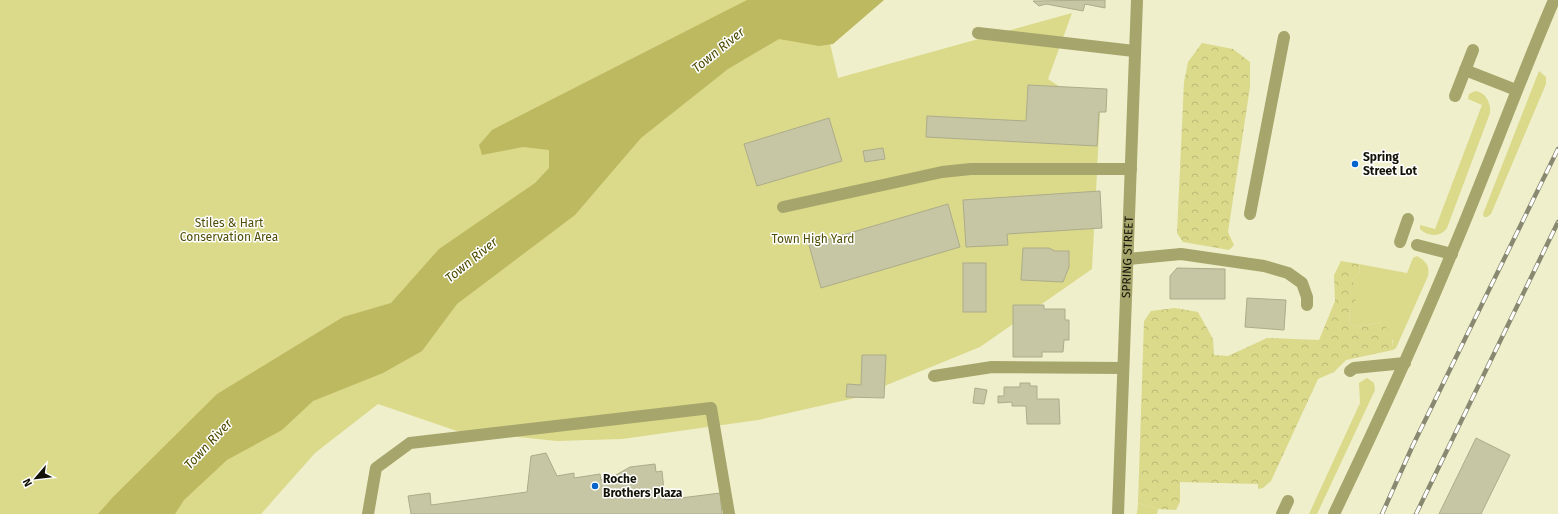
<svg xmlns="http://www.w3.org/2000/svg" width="1558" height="514" font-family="'Fira Sans',sans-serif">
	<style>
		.green { fill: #dbd98a }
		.forest { fill: url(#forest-crowns) }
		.water { fill: #bcb960 }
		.building { fill: #c6c6a4; stroke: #acac8b }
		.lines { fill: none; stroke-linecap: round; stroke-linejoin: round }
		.service { stroke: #a6a56b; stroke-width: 12 }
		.tertiary { stroke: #a6a56b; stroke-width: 12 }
		.rail-casing { stroke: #898971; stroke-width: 4.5 }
		.rail { stroke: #fff; stroke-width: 3; stroke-dasharray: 9; stroke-linecap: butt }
		.poi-dot { fill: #0463cc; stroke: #fff; stroke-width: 1.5 }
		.labels { text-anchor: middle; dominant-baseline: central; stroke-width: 3; stroke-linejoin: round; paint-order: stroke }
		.poi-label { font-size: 12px; font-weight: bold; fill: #121206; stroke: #fff; text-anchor: start }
		.park-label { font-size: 12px; fill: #514e07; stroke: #fff }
		.street-label { font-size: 12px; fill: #121206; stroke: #fff }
		.water-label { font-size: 13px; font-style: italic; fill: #4e4b02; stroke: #fff }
	</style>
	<defs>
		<pattern id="forest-crowns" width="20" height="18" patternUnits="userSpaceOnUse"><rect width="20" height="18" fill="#dbd98a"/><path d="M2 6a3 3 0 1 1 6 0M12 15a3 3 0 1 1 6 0" fill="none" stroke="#bbb976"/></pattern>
	</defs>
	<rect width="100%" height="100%" fill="#efefcc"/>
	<g class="green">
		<polygon points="0,0 820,0 838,78 1072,13 1048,79 1100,113 1092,269 980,347 855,398 758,420 622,439 557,441 457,431 378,404 315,453 261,514 0,514"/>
		<polygon points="1539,71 1546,77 1546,84 1491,214 1487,217 1484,217 1483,214"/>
		<path d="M1475,91C1486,92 1491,103 1490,113L1447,228C1441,237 1428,237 1420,229V225L1435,229L1482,105L1468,99L1469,94Z"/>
		<path d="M1417,256C1426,261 1430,266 1428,276L1396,348L1393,350V341L1381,322L1358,327L1350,324L1349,308L1359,295L1352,280L1360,271L1359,264L1407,273L1413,258Z"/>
		<polygon points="1367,378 1374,383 1375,390 1317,514 1309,514 1360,403 1359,383"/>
		<polygon points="1138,503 1158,509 1157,514 1137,514"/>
	</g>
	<g class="forest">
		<polygon points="1202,43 1233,49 1250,62 1250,87 1228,232 1234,245 1229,250 1183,242 1177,233 1184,82 1188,62"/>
		<path d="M1341,261L1359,264L1360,271L1352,280L1360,295L1349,308L1350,324L1358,327L1381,322C1390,330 1393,337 1393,350L1346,360L1334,372L1318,379L1271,481L1263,488L1258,489V484L1180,482V502L1176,510L1158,509L1138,503L1144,321L1151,311L1175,308L1198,312L1213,339L1214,355L1228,356L1267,338L1319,340L1335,301L1334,275Z"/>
	</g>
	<polygon class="water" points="747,0 884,0 833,44 819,46 779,39 728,69 641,138 575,215 457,304 422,351 383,373 313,401 282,430 227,460 184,500 175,514 98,514 113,497 217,394 343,317 391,303 439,249 535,183 549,168 549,150 523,147 482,155 479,145 492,130"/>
	<g class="building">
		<polygon points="1105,0 1105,8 1085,4 1083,11 1046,4 1039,6 1033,1"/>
		<polygon points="1028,85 1107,89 1106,112 1099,112 1097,146 926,137 927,116 1026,121"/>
		<polygon points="829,118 842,161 757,186 744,144"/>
		<polygon points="883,148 885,159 865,162 863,151"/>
		<polygon points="1100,191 1102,228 1007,234 1008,245 966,247 963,200"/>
		<polygon points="948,204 960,247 821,288 809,245"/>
		<polygon points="1023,248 1049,248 1055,251 1069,251 1069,267 1063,282 1021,280"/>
		<rect x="963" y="263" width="23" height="49"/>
		<polygon points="1177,268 1225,269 1225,299 1170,299 1170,276"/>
		<polygon points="1247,298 1286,300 1284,330 1245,327"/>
		<polygon points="1013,305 1044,305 1044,309 1065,309 1065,320 1069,320 1069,340 1064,340 1063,352 1042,352 1042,357 1013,357"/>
		<polygon points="862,355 886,355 884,398 846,397 847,384 861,385"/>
		<polygon points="1020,383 1030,383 1030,386 1037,386 1037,399 1059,399 1060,424 1027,424 1026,406 1012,406 1012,402 998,403 998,396 1004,396 1004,387 1020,387"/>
		<polygon points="975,388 987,390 984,404 973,403"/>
		<polygon points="1476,438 1510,455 1481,514 1439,514"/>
		<polygon points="546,453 557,476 574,473 574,478 600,474 601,480 609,479 630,467 655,464 656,472 662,471 665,500 720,493 722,514 411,514 408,496 430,493 431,505 527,492 531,456"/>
	</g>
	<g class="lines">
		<g class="service">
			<polyline points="978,33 1134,51"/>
			<polyline points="1465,70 1516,90"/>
			<polyline points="1455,96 1473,50"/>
			<polyline points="783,207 942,172 971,169 1131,169"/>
			<polyline points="1250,214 1284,37"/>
			<polyline points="1400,242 1408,219"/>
			<polyline points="1417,245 1452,254"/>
			<polyline points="1128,259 1181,254 1264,266 1288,273 1302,283 1307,297 1307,305"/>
			<polyline points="1350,371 1354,368 1405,363"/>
			<polyline points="934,376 992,367 1123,368"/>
			<polyline points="368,514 376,468 410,443 711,408 729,514"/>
			<polyline points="1282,514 1288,501"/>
			<path d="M1334,514C1375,428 1415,343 1451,255C1487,170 1518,84 1554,0"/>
		</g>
		<path class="tertiary" id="s1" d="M1118,514L1137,0"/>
		<g class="rail-casing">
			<g id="rail">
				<polyline points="1382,514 1413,445 1558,149"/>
				<polyline points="1416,514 1558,222"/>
			</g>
		</g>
		<use href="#rail" class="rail"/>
	</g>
	<g class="poi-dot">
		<circle cx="1355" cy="164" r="4"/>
		<circle cx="595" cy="486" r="4"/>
	</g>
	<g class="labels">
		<g class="poi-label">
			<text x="1363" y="157">Spring<tspan x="1363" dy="14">Street Lot</tspan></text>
			<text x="603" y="479">Roche<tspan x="603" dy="14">Brothers Plaza</tspan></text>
		</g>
		<g class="park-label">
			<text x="229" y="223">Stiles &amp; Hart<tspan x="229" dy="14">Conservation Area</tspan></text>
			<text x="813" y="239">Town High Yard</text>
		</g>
		<g class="street-label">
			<text stroke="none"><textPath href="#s1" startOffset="257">SPRING STREET</textPath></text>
		</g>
		<g class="water-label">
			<text transform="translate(718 50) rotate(-39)">Town River</text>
			<text transform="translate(471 260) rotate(-39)">Town River</text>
			<text transform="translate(208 444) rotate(-47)">Town River</text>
		</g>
	</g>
	<g transform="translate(36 478) rotate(242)" stroke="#ffffff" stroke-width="3" paint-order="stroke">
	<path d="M0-3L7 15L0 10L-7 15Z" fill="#121206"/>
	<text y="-6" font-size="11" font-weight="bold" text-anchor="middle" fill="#121206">N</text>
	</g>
</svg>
